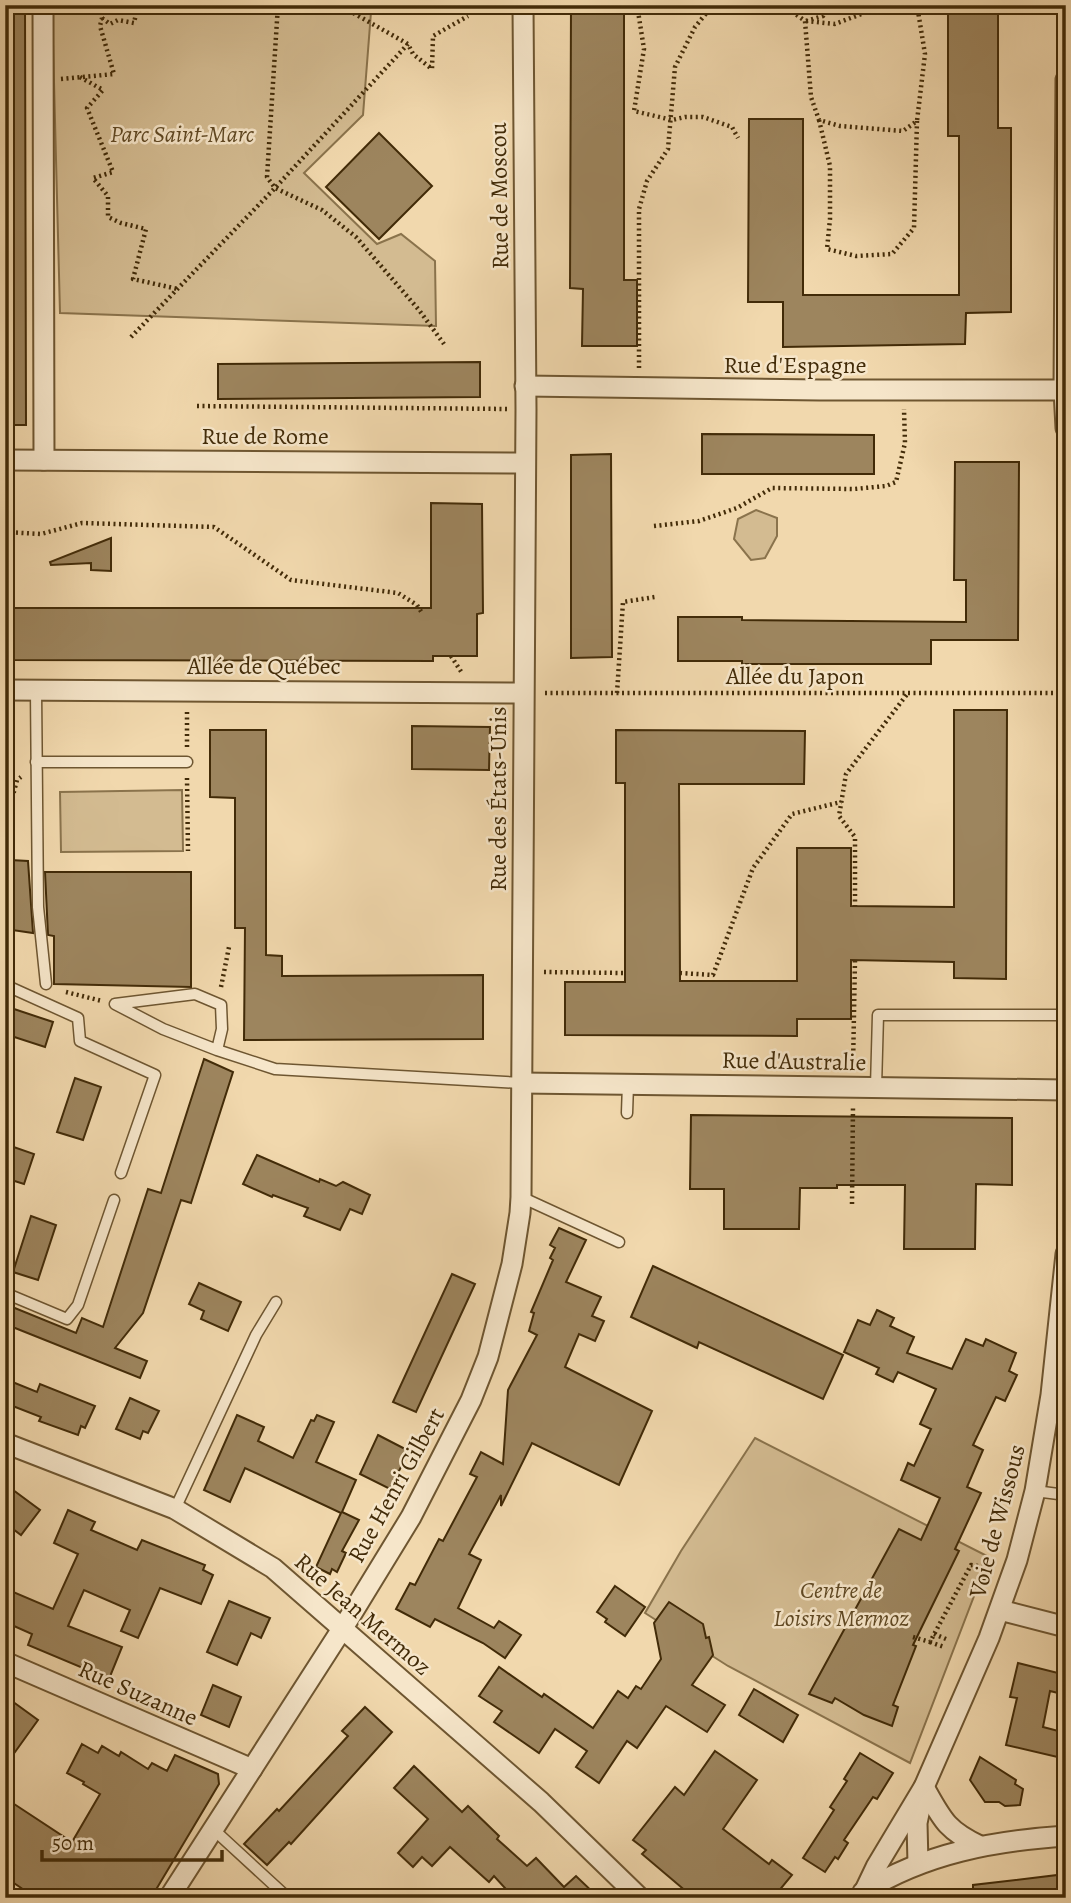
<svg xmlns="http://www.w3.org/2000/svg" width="1071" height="1903" font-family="Alegreya,serif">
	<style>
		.green { fill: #d3bb91; stroke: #8a734c; stroke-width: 2 }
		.building { fill: #9d855e; stroke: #422b08; stroke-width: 2 }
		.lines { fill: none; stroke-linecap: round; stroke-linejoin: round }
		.service-casing { stroke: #6e5631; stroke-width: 13 }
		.minor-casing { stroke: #6e5631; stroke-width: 23 }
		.path { stroke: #422b08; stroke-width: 4.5; stroke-dasharray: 2 3.5; stroke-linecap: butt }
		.service { stroke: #f6e6ca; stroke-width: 10 }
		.minor { stroke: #f6e6ca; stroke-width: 19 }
		.labels { text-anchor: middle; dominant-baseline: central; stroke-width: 5; stroke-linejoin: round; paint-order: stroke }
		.park-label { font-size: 24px; font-style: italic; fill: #5f4823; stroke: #f6e6ca }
		.street-label { font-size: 24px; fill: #422b08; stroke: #f6e6ca }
	</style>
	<rect width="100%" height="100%" fill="#f1d8ad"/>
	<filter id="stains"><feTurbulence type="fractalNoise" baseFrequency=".00286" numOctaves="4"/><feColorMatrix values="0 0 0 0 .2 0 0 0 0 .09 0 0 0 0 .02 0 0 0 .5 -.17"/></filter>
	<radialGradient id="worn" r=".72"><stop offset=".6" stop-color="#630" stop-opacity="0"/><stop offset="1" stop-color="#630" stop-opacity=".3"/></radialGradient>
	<g class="green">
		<polygon points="52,5 365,5 371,12 363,115 304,173 377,244 401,234 435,261 436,326 60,313"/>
		<polygon points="756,510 777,518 777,536 765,558 751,560 734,539 738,519"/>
		<polygon points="182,790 183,851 61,852 60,792"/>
		<polygon points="755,1438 989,1557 910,1763 728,1666 645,1613 681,1551"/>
	</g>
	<g class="building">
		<polygon points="5,5 25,5 26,425 5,425"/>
		<polygon points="571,5 624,5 624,280 637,280 637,346 582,346 583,289 570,288"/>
		<polygon points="948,5 998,5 998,128 1011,128 1011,312 966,313 965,344 783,347 783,302 748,302 749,119 803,119 803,295 959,295 959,136 948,136"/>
		<polygon points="379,133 432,186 379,239 326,187"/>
		<polygon points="480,362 480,397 218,399 218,364"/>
		<polygon points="702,434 874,435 874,474 702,474"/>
		<polygon points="611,454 612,657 571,658 571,455"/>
		<polygon points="955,462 1019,462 1018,640 931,640 931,664 742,664 742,661 678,661 678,617 742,617 742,620 966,622 966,580 954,580"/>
		<polygon points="431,503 482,504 483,613 477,614 477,656 433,656 433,661 5,660 5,608 431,608"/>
		<polygon points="111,538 111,571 91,570 91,563 51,565 50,562"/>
		<polygon points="954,710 1007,710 1006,979 954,978 954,962 851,960 851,1019 797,1019 797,1036 565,1035 565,982 625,982 625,783 616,783 616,730 805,731 804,784 679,784 680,981 797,981 797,848 851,848 851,906 954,907"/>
		<polygon points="412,726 490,727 489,770 412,769"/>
		<polygon points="210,730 266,730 266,955 282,956 282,976 483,975 483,1039 244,1040 245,928 235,928 235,798 210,797"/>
		<polygon points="10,860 28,861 33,933 5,929 5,891 9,891"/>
		<polygon points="45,872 191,872 191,987 54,984 54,936 48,935"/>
		<polygon points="5,1006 53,1022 45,1047 5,1034"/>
		<polygon points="204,1059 233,1072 191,1203 181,1200 143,1313 115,1348 147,1361 140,1378 5,1324 5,1304 76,1333 82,1318 103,1327 148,1189 161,1193"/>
		<polygon points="75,1078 101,1087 83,1140 57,1132"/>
		<polygon points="691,1115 1012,1118 1012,1185 976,1184 975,1249 904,1249 905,1185 837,1185 837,1188 800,1188 799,1229 724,1229 724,1189 690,1189"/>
		<polygon points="5,1144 34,1154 24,1184 5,1178"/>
		<polygon points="257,1155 319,1182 320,1179 336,1186 343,1182 370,1195 362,1214 350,1209 340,1230 304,1216 308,1208 273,1195 272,1197 243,1184"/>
		<polygon points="31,1216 56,1225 38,1280 13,1272"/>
		<polygon points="559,1228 586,1240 566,1282 601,1297 592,1316 604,1321 595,1341 579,1334 565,1367 652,1411 619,1485 532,1443 501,1506 501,1495 469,1554 481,1560 458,1608 494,1628 499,1621 521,1635 505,1658 483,1643 435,1619 430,1627 396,1609 410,1583 415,1585 439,1539 443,1541 477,1477 470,1474 481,1452 503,1464 508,1390 537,1335 529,1331 534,1313 531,1312 553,1260 550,1258 555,1248 550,1245"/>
		<polygon points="653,1266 843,1355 823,1399 699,1342 697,1348 631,1317"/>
		<polygon points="452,1274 475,1284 416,1412 393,1402"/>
		<polygon points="199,1283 241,1302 228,1331 201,1319 204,1311 189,1304"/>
		<polygon points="877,1310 894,1318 890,1326 914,1337 907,1353 952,1369 966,1339 983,1346 986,1339 1016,1353 1009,1371 1017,1375 1005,1401 996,1397 973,1445 983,1450 967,1487 981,1493 955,1549 959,1551 913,1645 916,1646 893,1705 898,1707 892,1726 864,1715 835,1698 832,1703 809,1694 899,1529 921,1540 940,1498 901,1480 908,1463 914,1466 931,1429 920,1424 936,1389 898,1372 893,1382 876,1374 879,1368 844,1352 858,1320 870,1325"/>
		<polygon points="5,1379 37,1392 40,1384 95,1406 85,1428 81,1426 78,1435 39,1421 41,1417 5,1403"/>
		<polygon points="130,1398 159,1411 148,1433 143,1431 140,1439 116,1429"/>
		<polygon points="237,1415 264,1427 258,1441 293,1458 311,1420 314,1421 317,1415 334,1422 316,1462 356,1480 342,1512 359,1520 342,1551 346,1553 337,1572 332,1569 330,1574 316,1567 341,1513 245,1468 230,1502 204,1490"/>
		<polygon points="378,1435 409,1451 390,1489 360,1474"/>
		<polygon points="5,1484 40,1510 21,1535 5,1523"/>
		<polygon points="68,1510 95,1522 91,1530 137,1550 142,1540 205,1565 203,1570 213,1575 201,1604 160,1588 138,1638 121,1631 130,1610 84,1590 68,1626 122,1647 109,1679 28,1645 32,1634 5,1622 5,1605 11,1591 53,1609 78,1554 54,1543"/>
		<polygon points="615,1586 645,1607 625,1636 605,1622 607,1619 597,1612"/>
		<polygon points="229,1601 270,1618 261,1638 251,1633 237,1665 207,1652"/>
		<polygon points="669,1602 703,1624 706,1638 709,1637 713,1655 692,1685 725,1705 707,1732 666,1706 637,1748 627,1741 599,1783 576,1767 587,1751 555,1729 539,1753 494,1722 502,1711 479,1696 499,1667 542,1697 544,1694 593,1728 618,1691 628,1698 636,1686 641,1689 661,1659 654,1623"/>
		<polygon points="1018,1663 1066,1675 1066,1695 1050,1691 1043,1727 1066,1733 1066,1759 1006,1745 1017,1698 1010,1697"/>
		<polygon points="213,1685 241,1697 229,1727 201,1715"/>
		<polygon points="754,1689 798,1715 783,1742 739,1715"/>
		<polygon points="5,1696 38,1720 5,1766"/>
		<polygon points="365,1707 392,1732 291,1844 289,1842 267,1865 244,1844 277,1809 279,1811 348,1736 342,1731"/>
		<polygon points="82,1744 98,1753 102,1746 119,1756 121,1752 148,1769 152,1763 167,1771 175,1755 218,1774 219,1784 151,1898 36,1898 5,1877 5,1798 72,1842 100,1794 83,1784 84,1782 67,1773"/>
		<polygon points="715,1751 757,1780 723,1829 769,1864 772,1860 792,1875 773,1898 694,1898 642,1854 646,1850 633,1840 675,1787 684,1795"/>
		<polygon points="860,1753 893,1773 877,1799 873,1797 844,1840 848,1843 838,1859 835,1857 825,1872 803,1858 834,1810 830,1807 847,1781 844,1779"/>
		<polygon points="980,1757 1016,1780 1015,1784 1023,1789 1020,1805 1005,1806 999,1802 985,1802 970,1780"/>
		<polygon points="414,1766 462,1812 468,1806 499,1836 497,1839 527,1866 536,1858 564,1887 576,1876 599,1898 514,1898 494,1876 489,1882 450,1847 432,1866 422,1857 413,1867 398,1853 428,1819 394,1788"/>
		<polygon points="1066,1874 1066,1898 973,1898 973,1885"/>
	</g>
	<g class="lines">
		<g class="service-casing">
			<g id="service">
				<polyline points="36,691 38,907 46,984"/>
				<polyline points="36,762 187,762"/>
				<polyline points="5,985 78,1018 80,1041 155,1075 121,1173"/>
				<polyline points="217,1050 163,1029 115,1004 195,994 221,1005 222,1029 217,1050 275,1069 521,1083"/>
				<polyline points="876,1087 878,1015 1066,1015"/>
				<polyline points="627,1113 628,1084"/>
				<polyline points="521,1197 619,1242"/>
				<polyline points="5,1293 67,1319 78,1305 114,1200"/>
				<polyline points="1035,1491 1066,1495"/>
				<polyline points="175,1509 256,1335 276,1302"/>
				<polyline points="213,1829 288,1898"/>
			</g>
		</g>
		<g class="minor-casing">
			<g id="minor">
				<polyline points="43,5 44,460"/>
				<polyline points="1066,80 1064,390 1066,428"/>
				<polyline points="525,386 820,390 1064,390"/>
				<polyline points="5,460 525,463"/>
				<polyline points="5,690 523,693"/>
				<polyline points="521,1083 1066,1090"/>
				<polyline points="5,1443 175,1509 273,1568 541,1802 640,1898"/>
				<polyline points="1000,1610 1066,1627"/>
				<polyline points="5,1662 252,1769"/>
				<path d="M924,1787C942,1819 946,1830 980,1846"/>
				<polyline points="918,1864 917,1823 922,1799"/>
				<polyline points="865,1890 876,1867 924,1787 989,1638 1017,1560 1035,1491 1051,1395 1066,1254"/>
				<path d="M863,1892C926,1853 993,1841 1066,1836"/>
				<polyline points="169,1898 351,1615 411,1517 471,1400 488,1357 512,1264 520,1213 521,1197 526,409 523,5"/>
			</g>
		</g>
		<g class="path">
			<polyline points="278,5 267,177 275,188 322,210 356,237 419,310 444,344"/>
			<polyline points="339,5 408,44 413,54 432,69 433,36 468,16"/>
			<polyline points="637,5 644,49 634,111 672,120 685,117 703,117 732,127 738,138"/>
			<polyline points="783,5 805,21 811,97 819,120 840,126 903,131 917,121 925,54 917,5"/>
			<polyline points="102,18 110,24 118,20 134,23 138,5"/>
			<polyline points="806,21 835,24 885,5"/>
			<polyline points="806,21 823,16 828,5"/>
			<polyline points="80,77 103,90 87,108 113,172 93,178 108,196 108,217 121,223 146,229 133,279 178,289"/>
			<polyline points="61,79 114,74 100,26 102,18 97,5"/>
			<polyline points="819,120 830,166 830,219 827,249 856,256 892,254 914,228 917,121"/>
			<polyline points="131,337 275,188 408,44"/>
			<polyline points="639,368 639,209 647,181 668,149 675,67 695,27 713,5"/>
			<polyline points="197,406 507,409"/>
			<polyline points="654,526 699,521 737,508 772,488 854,489 886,486 896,482 905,443 904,409"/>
			<polyline points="5,532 41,534 82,523 214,527 291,580 398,593 417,605 422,613"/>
			<polyline points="451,656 462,673"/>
			<polyline points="545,693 1066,693"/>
			<polyline points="617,693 623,602 655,597"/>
			<polyline points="187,712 187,748"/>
			<polyline points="187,778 188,851"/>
			<polyline points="5,847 10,807 17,780 21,777"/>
			<polyline points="855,907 855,837 839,816 846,774 908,693"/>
			<polyline points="544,972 625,973"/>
			<polyline points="680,973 713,975 753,868 792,814 841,802"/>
			<polyline points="221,987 229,947"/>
			<polyline points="66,992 102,1001"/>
			<polyline points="853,1067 855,960"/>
			<polyline points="852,1204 853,1107"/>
			<polyline points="934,1634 946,1639"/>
			<polyline points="913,1637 930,1642 971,1565 986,1567 983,1587"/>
			<polyline points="930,1642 944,1647"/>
		</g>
		<use href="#service" class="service"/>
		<use href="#minor" class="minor"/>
	</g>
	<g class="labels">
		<g class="park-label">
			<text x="182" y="134">Parc Saint-Marc</text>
			<text x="841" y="1590">Centre de<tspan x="841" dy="28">Loisirs Mermoz</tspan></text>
		</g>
		<g class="street-label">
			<text transform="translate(499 196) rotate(-91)">Rue de Moscou</text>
			<text x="795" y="365">Rue d'Espagne</text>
			<text x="265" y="436">Rue de Rome</text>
			<text x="264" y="666">Allée de Québec</text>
			<text x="795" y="676">Allée du Japon</text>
			<text transform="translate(498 799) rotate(-90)">Rue des États-Unis</text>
			<text transform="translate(794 1061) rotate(1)">Rue d'Australie</text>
			<text transform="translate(396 1485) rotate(-61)">Rue Henri Gilbert</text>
			<text transform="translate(997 1521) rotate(-75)">Voie de Wissous</text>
			<text transform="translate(363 1614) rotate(41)">Rue Jean Mermoz</text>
			<text transform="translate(138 1693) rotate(24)">Rue Suzanne</text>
		</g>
	</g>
	<rect width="1071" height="1903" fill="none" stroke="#f1d8ad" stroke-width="28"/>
	<rect x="7" y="7" width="1057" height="1889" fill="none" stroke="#422b08" stroke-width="3.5"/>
	<rect x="14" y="14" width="1043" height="1875" fill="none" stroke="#422b08" stroke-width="2"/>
	<path d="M42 1850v10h180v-10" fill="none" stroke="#422b08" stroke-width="3.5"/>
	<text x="52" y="1850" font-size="21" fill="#422b08" stroke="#f6e6ca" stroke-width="5" paint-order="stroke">50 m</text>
	<rect width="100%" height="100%" filter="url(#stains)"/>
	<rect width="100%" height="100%" fill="url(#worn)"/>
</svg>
